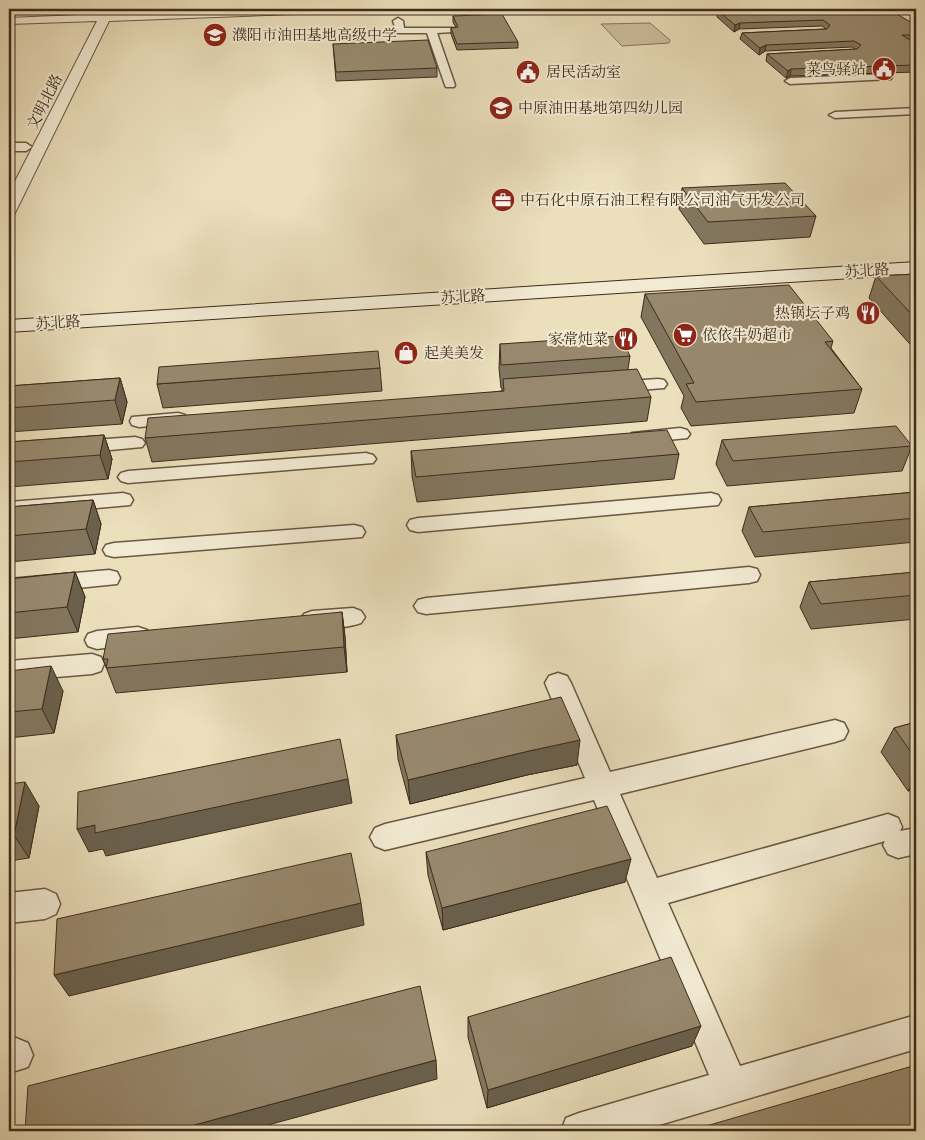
<svg xmlns="http://www.w3.org/2000/svg" width="925" height="1140" font-family="'IM FELL Double Pica','Noto Serif SC',serif">
	<style>
		.green { fill: #cec0a0; stroke: #86765d }
		.lines { fill: none; stroke-linecap: round; stroke-linejoin: round }
		.minor-casing { stroke: #695842; stroke-width: 3 }
		.tertiary-casing { stroke: #695842; stroke-width: 2 }
		.secondary-casing { stroke: #3e2b1a; stroke-width: 2 }
		.minor { fill: #f2ead3; fill-rule: evenodd }
		.tertiary { fill: #f2ead3; fill-rule: evenodd }
		.secondary { fill: #f2ead3; fill-rule: evenodd }
		.wall { fill: #83765f; stroke: #3e2b1a }
		.shaded-wall { fill: #6a604d; stroke: #3e2b1a }
		.building { fill: #98896e; stroke: #3e2b1a }
		.labels { text-anchor: middle; dominant-baseline: central; stroke-width: 4; stroke-linejoin: round; paint-order: stroke }
		.far-poi-label { font-size: 15px; fill: #3e2b1a; stroke: #f2ead3; text-anchor: start }
		.far-street-label { font-size: 15px; fill: #3e2b1a; stroke: #f2ead3 }
	</style>
	<rect width="100%" height="100%" fill="#ebdfbc"/>
	<filter id="stains"><feTurbulence type="fractalNoise" baseFrequency=".004" numOctaves="4"/><feColorMatrix values="0 0 0 0 .2 0 0 0 0 .09 0 0 0 0 .02 0 0 0 .5 -.17"/></filter>
	<radialGradient id="worn" r=".72"><stop offset=".6" stop-color="#630" stop-opacity="0"/><stop offset="1" stop-color="#630" stop-opacity=".3"/></radialGradient>
	<polygon class="green" points="650,23 670,40 669,43 622,46 601,24"/>
	<g class="lines">
		<g class="minor-casing">
			<g id="minor">
				<polygon points="398,18 403,21 404,28 453,28 453,32 437,33 455,85 454,87 446,87 445,85 427,33 397,33 393,21"/>
				<polygon points="887,74 891,75 892,77 891,79 790,84 785,81 790,78"/>
				<polygon points="916,108 916,114 835,118 829,115 835,112"/>
				<polygon points="9,143 26,143 32,147 26,151 9,151"/>
				<polygon points="658,379 664,380 667,384 664,388 614,392 608,391 605,387 608,383 614,382"/>
				<polygon points="178,413 185,415 187,419 185,423 139,427 132,425 130,421 132,417"/>
				<polygon points="680,428 687,430 690,434 687,438 639,443 632,441 629,437 632,433"/>
				<polygon points="135,437 142,439 145,443 142,447 79,453 72,451 69,447 72,443 79,441"/>
				<polygon points="366,453 373,455 376,459 373,463 128,483 121,481 118,477 121,473 128,471"/>
				<polygon points="123,493 130,495 133,500 130,505 9,516 9,502"/>
				<polygon points="711,493 718,495 721,500 718,505 418,532 410,530 407,525 410,520 418,518"/>
				<polygon points="354,525 362,527 365,532 362,537 114,557 106,555 103,550 106,545 114,543"/>
				<polygon points="749,567 757,569 760,575 757,581 749,583 426,614 418,612 414,606 418,600 426,598"/>
				<polygon points="109,570 117,572 120,578 117,584 9,595 9,579"/>
				<path d="M353,608L361,611L365,617L361,623C345,628 320,631 304,626L300,620L304,614L312,611Z"/>
				<polygon points="138,627 147,630 150,636 147,642 97,649 88,646 85,640 88,634 97,631"/>
				<polygon points="92,654 101,657 104,664 101,671 92,674 9,681 9,661"/>
				<polygon points="558,673 567,676 571,683 610,772 835,720 844,723 848,731 844,739 835,742 620,794 657,878 888,814 898,818 902,827 900,831 916,828 916,854 898,858 888,854 883,845 885,841 668,903 740,1066 916,1015 916,1049 639,1131 561,1131 566,1118 579,1113 709,1075 594,800 385,850 375,846 370,837 375,828 385,824 585,778 545,683 549,676"/>
				<polygon points="45,889 56,894 60,904 56,914 45,919 9,923 9,893"/>
				<polygon points="16,1038 28,1043 33,1055 28,1067 9,1073 9,1039"/>
			</g>
		</g>
		<g class="tertiary-casing">
			<polygon id="tertiary" points="104,9 114,9 112,14 262,9 350,9 345,12 109,21 17,209 15,213 9,214 9,193 97,21 9,24 9,18 101,14"/>
		</g>
		<g class="secondary-casing">
			<polygon id="secondary" points="916,262 916,274 9,332 9,320"/>
		</g>
		<use href="#minor" class="minor"/>
		<use href="#tertiary" class="tertiary"/>
		<use href="#secondary" class="secondary"/>
	</g>
	<g class="wall">
		<polygon points="718,11 916,25 916,41 911,41 916,44 916,72 790,76 786,78 766,61 767,54 855,49 852,47 765,51 759,55 740,39 742,33 826,29 822,26 739,29 734,32 717,17"/>
		<polygon points="453,16 518,42 518,48 457,50 451,34 451,28 456,28 453,22"/>
		<polygon points="333,44 437,68 437,77 336,81"/>
		<polygon points="682,188 816,216 810,237 704,244 679,209"/>
		<polygon points="916,274 916,351 869,298 876,276"/>
		<polygon points="645,294 833,341 831,348 862,389 854,413 691,426 681,408 684,396 641,317"/>
		<polygon points="500,344 630,356 628,369 651,397 647,421 152,462 145,438 502,391 502,388 501,388 499,368"/>
		<polygon points="380,368 382,391 163,408 157,384"/>
		<polygon points="120,378 127,402 122,424 9,432 9,386"/>
		<polygon points="104,435 112,459 108,479 9,487 9,442"/>
		<polygon points="722,440 912,446 902,471 727,486 716,464"/>
		<polygon points="411,451 679,454 674,479 417,502 412,476"/>
		<polygon points="916,492 916,542 755,557 742,531 749,507"/>
		<polygon points="93,500 101,524 95,554 9,562 9,507"/>
		<polygon points="75,572 85,597 78,632 9,639 9,579"/>
		<polygon points="916,572 916,619 811,629 800,607 809,582"/>
		<polygon points="342,612 345,637 347,672 116,693 103,659"/>
		<polygon points="9,671 63,691 54,733 9,738"/>
		<polygon points="916,722 916,789 908,791 881,752 894,728"/>
		<polygon points="396,735 577,765 527,775 410,804 398,759"/>
		<polygon points="9,784 39,806 29,858 9,861"/>
		<polygon points="426,852 625,882 443,930 428,875"/>
		<polygon points="468,1017 692,1046 487,1108 468,1037"/>
	</g>
	<g class="shaded-wall">
		<polygon points="740,23 739,29 734,32 735,25"/>
		<polygon points="766,45 765,51 759,55 760,48"/>
		<polygon points="791,69 790,76 786,78 788,71"/>
		<polygon points="120,378 127,402 122,424 115,400"/>
		<polygon points="104,435 112,459 108,479 100,455"/>
		<polygon points="93,500 101,524 95,554 86,529"/>
		<polygon points="75,572 85,597 78,632 67,607"/>
		<polygon points="342,612 345,637 347,672 344,647"/>
		<polygon points="51,666 63,691 54,733 42,709"/>
		<polygon points="580,740 577,765 527,775 410,804 408,780 529,751"/>
		<polygon points="916,777 916,789 908,791"/>
		<polygon points="348,779 352,803 106,856 103,849 89,852 77,829 95,825"/>
		<polygon points="25,782 39,806 29,858 14,835"/>
		<polygon points="631,859 625,882 443,930 442,908"/>
		<polygon points="361,903 364,925 69,996 54,975"/>
		<polygon points="701,1026 692,1046 487,1108 488,1090"/>
		<polygon points="436,1060 437,1079 246,1131 172,1131"/>
	</g>
	<g class="building">
		<polygon points="776,9 888,9 916,25 916,35 902,35 916,44 916,65 791,69 788,71 767,54 857,49 861,45 854,41 766,45 760,48 742,33 827,29 830,25 823,20 740,23 735,25 718,11"/>
		<polygon points="502,14 518,42 457,44 451,28 458,27 453,16"/>
		<polygon points="428,40 437,68 336,72 333,44"/>
		<polygon points="785,183 816,216 708,222 682,188"/>
		<polygon points="916,274 916,319 876,276"/>
		<polygon points="789,285 833,341 825,342 862,389 696,402 686,384 694,383 645,294"/>
		<polygon points="620,336 630,356 501,365 500,344"/>
		<polygon points="378,351 380,368 157,384 159,367"/>
		<polygon points="637,369 651,397 145,438 148,418 504,391 503,379"/>
		<polygon points="120,378 115,400 9,408 9,386"/>
		<polygon points="896,426 912,446 733,461 722,440"/>
		<polygon points="667,430 679,454 416,477 411,451"/>
		<polygon points="104,435 100,455 9,462 9,442"/>
		<polygon points="916,492 916,518 763,532 749,507"/>
		<polygon points="93,500 86,529 9,536 9,507"/>
		<polygon points="75,572 67,607 9,613 9,579"/>
		<polygon points="916,572 916,595 821,604 809,582"/>
		<polygon points="342,612 344,647 106,668 108,659 103,659 108,634"/>
		<polygon points="51,666 42,709 9,712 9,671"/>
		<polygon points="561,697 580,740 529,751 408,780 396,735"/>
		<polygon points="916,722 916,759 894,728"/>
		<polygon points="340,739 348,779 95,833 95,825 77,829 78,792"/>
		<polygon points="25,782 14,835 9,836 9,784"/>
		<polygon points="607,806 631,859 442,908 426,852"/>
		<polygon points="351,853 361,903 54,975 57,919"/>
		<polygon points="671,957 701,1026 488,1090 468,1017"/>
		<polygon points="420,986 436,1060 172,1131 25,1131 28,1086"/>
		<polygon points="916,1065 916,1131 689,1131"/>
	</g>
	<defs>
		<g id="school-disc" transform="scale(1.25)"><circle r="9.5" fill="#8f2418" stroke="#f2ead3"/><path d="M0-5L7-2L0 1L-7-2ZM-4 1L0 2.5L4 1V4Q0 6-4 4Z" fill="#fff"/></g>
		<g id="civic-disc" transform="scale(1.25)"><circle r="9.5" fill="#8f2418" stroke="#f2ead3"/><path d="M-.6-6.5H3V-4.5H.6V-3L4-1V1h2V6H-6V1h2V-1L-.6-3ZM-1.2 2.5V6h2.4V2.5Z" fill="#fff"/></g>
		<g id="office-disc" transform="scale(1.25)"><circle r="9.5" fill="#8f2418" stroke="#f2ead3"/><path d="M-6-3h4V-5.5h4V-3h4V5H-6ZM-1-4.5V-3h2v-1.5ZM-6 0V1H6V0Z" fill="#fff"/></g>
		<g id="restaurant-disc" transform="scale(1.25)"><circle r="9.5" fill="#8f2418" stroke="#f2ead3"/><path d="M-5-6h1v4h1v-4h1v4h1v-4h1v5L-1.5 .5V6h-2V.5L-5-1ZM5-6V6H3V1.5H1.5Q1.5-4 5-6Z" fill="#fff"/></g>
		<g id="supermarket-disc" transform="scale(1.25)"><circle r="9.5" fill="#8f2418" stroke="#f2ead3"/><path d="M-6-5.5h2.5l.6 2H6L4.5 2H-2.5L-4.4-4H-6ZM-1.5 3.2a1.3 1.3 0 1 0 .1 0ZM3 3.2a1.3 1.3 0 1 0 .1 0Z" fill="#fff"/></g>
		<g id="shop-disc" transform="scale(1.25)"><circle r="9.5" fill="#8f2418" stroke="#f2ead3"/><path d="M-5-2.5h2.3a2.7 3.5 0 0 1 5.4 0H5L5.5 6h-11ZM-1.5-2.5h3a1.5 2.3 0 0 0-3 0Z" fill="#fff"/></g>
	</defs>
	<g fill-rule="evenodd">
		<use href="#school-disc" x="215" y="35"/>
		<use href="#civic-disc" x="884" y="69"/>
		<use href="#civic-disc" x="528" y="72"/>
		<use href="#school-disc" x="501" y="108"/>
		<use href="#office-disc" x="503" y="200"/>
		<use href="#restaurant-disc" x="868" y="313"/>
		<use href="#supermarket-disc" x="685" y="335"/>
		<use href="#restaurant-disc" x="626" y="339"/>
		<use href="#shop-disc" x="406" y="353"/>
	</g>
	<g class="labels">
		<g class="far-poi-label">
			<text x="232" y="35">濮阳市油田基地高级中学</text>
			<text x="866" y="69" text-anchor="end">菜鸟驿站</text>
			<text x="546" y="72">居民活动室</text>
			<text x="518" y="108">中原油田基地第四幼儿园</text>
			<text x="520" y="200">中石化中原石油工程有限公司油气开发公司</text>
			<text x="850" y="313" text-anchor="end">热锅坛子鸡</text>
			<text x="702" y="335">依依牛奶超市</text>
			<text x="608" y="339" text-anchor="end">家常炖菜</text>
			<text x="424" y="353">起美美发</text>
		</g>
		<g class="far-street-label">
			<text transform="translate(45 102) rotate(-63)">文明北路</text>
			<text transform="translate(867 271) rotate(-4)">苏北路</text>
			<text transform="translate(463 297) rotate(-4)">苏北路</text>
			<text transform="translate(58 323) rotate(-4)">苏北路</text>
		</g>
	</g>
	<rect width="925" height="1140" fill="none" stroke="#ebdfbc" stroke-width="30"/>
	<rect x="10" y="10" width="905" height="1120" fill="none" stroke="#3e2b1a" stroke-width="2.5"/>
	<rect x="15" y="15" width="895" height="1110" fill="none" stroke="#3e2b1a"/>
	<rect width="100%" height="100%" filter="url(#stains)"/>
	<rect width="100%" height="100%" fill="url(#worn)"/>
</svg>
